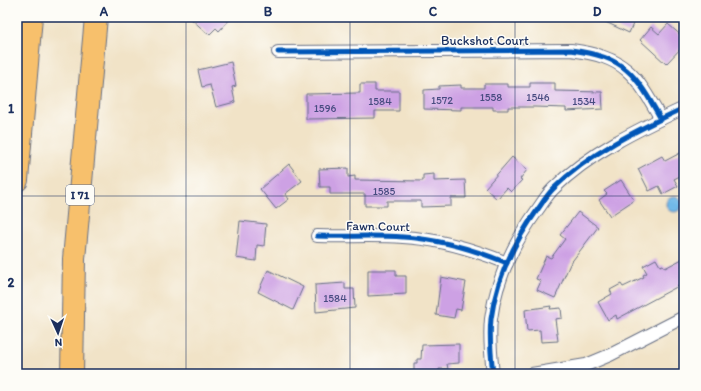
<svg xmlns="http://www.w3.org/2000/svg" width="701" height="391" font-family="Itim,sans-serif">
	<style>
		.water { fill: #71b9e9; stroke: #4674a4 }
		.building { fill: #cda1e4 }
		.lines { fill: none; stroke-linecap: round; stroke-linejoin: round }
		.street-casing { stroke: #666e83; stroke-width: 14 }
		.highway-casing { stroke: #666e83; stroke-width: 24 }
		.street { stroke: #fff; stroke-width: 12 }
		.highway { stroke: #f7c06c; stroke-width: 22 }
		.cycleway-casing { stroke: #fdfcf7; stroke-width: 8 }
		.cycleway { stroke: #0057b8; stroke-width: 5 }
		.grid { fill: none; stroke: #1b2f5e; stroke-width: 1; stroke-opacity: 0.55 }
		.labels { text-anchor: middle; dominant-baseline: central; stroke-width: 3; stroke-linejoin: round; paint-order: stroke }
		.number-label { font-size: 11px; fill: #484c80 }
		.shield { fill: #fdfcf7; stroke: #5f6c8c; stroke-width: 1 }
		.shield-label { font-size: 12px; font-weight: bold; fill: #1b2f5e }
		.street-label { font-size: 13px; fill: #1b2f5e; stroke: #fdfcf7 }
		.neatline { fill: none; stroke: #1b2f5e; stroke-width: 1.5 }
		.grid-label { font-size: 13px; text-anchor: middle; font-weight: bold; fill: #1b2f5e }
	</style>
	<rect width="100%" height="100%" fill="#fdfcf7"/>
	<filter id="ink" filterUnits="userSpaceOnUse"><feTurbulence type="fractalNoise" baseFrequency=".025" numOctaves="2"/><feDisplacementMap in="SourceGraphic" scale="8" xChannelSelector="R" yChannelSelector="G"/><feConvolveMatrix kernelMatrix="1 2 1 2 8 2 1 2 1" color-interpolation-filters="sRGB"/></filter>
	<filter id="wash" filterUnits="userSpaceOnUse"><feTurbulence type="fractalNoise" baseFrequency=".012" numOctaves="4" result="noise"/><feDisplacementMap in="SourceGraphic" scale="16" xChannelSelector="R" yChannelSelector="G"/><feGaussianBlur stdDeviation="0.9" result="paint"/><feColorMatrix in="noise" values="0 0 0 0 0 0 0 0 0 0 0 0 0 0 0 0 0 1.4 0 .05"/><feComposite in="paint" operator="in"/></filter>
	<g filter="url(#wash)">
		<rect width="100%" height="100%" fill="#f1e3c7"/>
		<circle class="water" cx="674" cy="204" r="8"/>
		<g id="blocks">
			<g class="building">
				<polygon points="189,17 232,17 219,31 216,28 209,35"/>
				<polygon points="595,17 636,17 629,33"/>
				<polygon points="668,24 684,38 684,45 666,64 640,40 651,27 659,34"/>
				<polygon points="231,62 236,86 232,87 235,102 216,107 210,85 202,87 198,70"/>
				<polygon points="530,83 555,83 555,91 602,92 603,109 566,111 566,108 535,107 508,107 508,110 493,110 493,107 461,107 461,110 424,109 424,90 439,89 439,86 461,85 461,88 484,88 484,84 508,84 508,87 530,87"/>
				<polygon points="360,84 375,84 375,91 399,91 399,111 375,111 375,118 306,119 306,94 360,93"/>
				<polygon points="684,151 684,174 674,179 678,186 663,194 659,186 649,191 638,169 662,156 665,161"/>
				<polygon points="512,157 527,170 520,179 522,180 511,192 507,188 497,199 485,188"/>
				<polygon points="289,164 302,181 285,194 289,199 276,209 260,189"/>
				<polygon points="348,168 348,177 355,176 355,180 423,181 423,175 434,174 434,181 465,180 466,198 451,198 451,206 421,207 421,201 387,201 387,206 365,206 365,194 330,194 330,187 320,187 319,169"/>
				<polygon points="621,180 634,200 610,216 599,200 607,194 604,191"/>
				<polygon points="578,212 598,227 570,264 555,298 537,290 541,281 536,279 546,256 551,258 565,239 560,235"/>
				<polygon points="240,221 266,224 264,246 257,245 256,261 236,258"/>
				<polygon points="684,258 684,283 617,319 616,315 608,320 598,302 612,294 610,290 621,284 623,287 644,277 643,275 647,273 643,266 656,259 660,266 663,265 665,268"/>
				<polygon points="268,270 303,287 293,310 258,292"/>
				<polygon points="368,270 396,270 396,276 406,276 406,294 368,296"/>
				<polygon points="441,277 466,282 461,310 456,309 454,318 436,315"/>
				<polygon points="345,283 345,289 354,289 355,308 316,312 315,285"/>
				<polygon points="551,306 550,309 561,308 562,318 555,319 558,341 541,342 540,330 527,331 525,310"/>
				<polygon points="459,344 459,363 447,364 448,369 439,369 439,374 414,374 414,363 417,363 417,359 421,359 422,345"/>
			</g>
		</g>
	</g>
	<g filter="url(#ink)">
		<use href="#blocks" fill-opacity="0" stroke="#666e83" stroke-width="1"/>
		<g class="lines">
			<g class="street-casing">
				<g id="street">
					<path d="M278,52L571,50C625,57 635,73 661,119"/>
					<path d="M317,236C346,237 375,235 403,237C439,239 473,249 507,263"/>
					<path d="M493,374C491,356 489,337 491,319C496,279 515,241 538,209C543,202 547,195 553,189C589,153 639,129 684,108"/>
					<polyline points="532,374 586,365 610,355 684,317"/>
				</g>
			</g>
			<g class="highway-casing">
				<g id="highway">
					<polyline points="17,180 31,17"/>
					<polyline points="72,374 74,259 96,17"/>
				</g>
			</g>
			<use href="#street" class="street"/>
			<use href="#highway" class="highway"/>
			<g class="cycleway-casing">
				<g id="cycleway">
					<path d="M278,52L571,50C625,57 635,73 661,119"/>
					<path d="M317,236C346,237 375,235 403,237C439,239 473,249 507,263"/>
					<path d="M493,374C491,356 489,337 491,319C496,279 515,241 538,209C543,202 547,195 553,189C589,153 639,129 684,108"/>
				</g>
			</g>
			<use href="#cycleway" class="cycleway"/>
		</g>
	</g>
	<path class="grid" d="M186,17V374M350,17V374M515,17V374M17,196H684"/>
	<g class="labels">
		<g class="number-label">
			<text x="491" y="97">1558</text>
			<text x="538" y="97">1546</text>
			<text x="442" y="100">1572</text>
			<text x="380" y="101">1584</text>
			<text x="584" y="101">1534</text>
			<text x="325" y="108">1596</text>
			<text x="384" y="191">1585</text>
			<text x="335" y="298">1584</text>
		</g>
		<rect class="shield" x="66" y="185" width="28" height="20" rx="3"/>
		<g class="shield-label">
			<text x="80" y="195">I 71</text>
		</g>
		<g class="street-label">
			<text x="485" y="40">Buckshot Court</text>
			<text transform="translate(378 226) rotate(1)">Fawn Court</text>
		</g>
	</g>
	<rect width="701" height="391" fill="none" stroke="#fdfcf7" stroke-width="44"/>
	<g transform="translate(58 333) rotate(177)" stroke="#fdfcf7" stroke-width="3" paint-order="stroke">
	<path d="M0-3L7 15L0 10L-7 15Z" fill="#1b2f5e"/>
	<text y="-6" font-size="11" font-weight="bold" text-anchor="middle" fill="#1b2f5e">N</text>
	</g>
	<rect x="22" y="22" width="657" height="347" class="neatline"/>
	<g class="grid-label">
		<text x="104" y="16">A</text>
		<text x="268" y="16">B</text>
		<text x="433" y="16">C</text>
		<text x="597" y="16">D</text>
		<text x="11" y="113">1</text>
		<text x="11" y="287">2</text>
	</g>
</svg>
